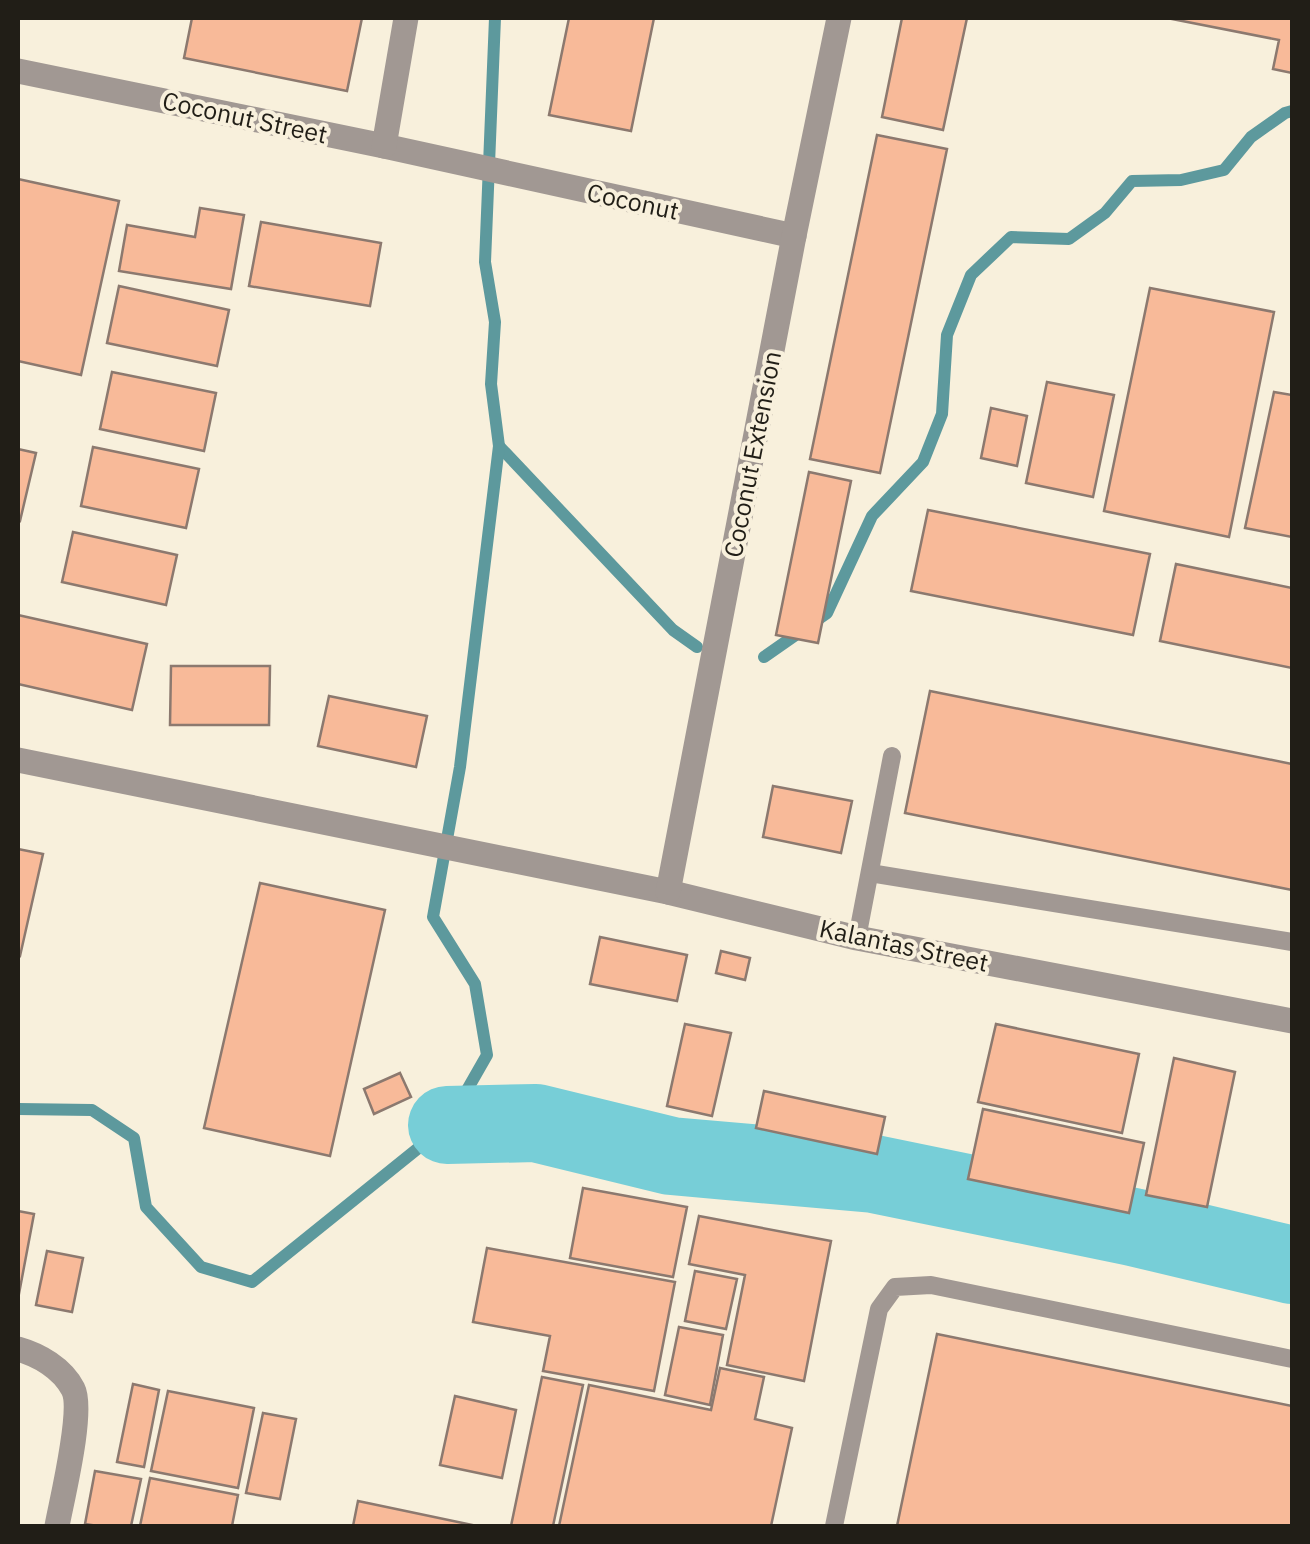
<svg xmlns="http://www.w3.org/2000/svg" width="1310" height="1544" font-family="'IBM Plex Sans',sans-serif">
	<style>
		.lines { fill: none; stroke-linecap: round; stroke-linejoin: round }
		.stream { stroke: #5d999d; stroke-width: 12 }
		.river { stroke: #77ced7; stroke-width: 78 }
		.building { fill: #f8ba99; stroke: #8c796f; stroke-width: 2.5 }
		.service { stroke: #a19893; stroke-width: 18 }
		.minor { stroke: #a19893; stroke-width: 25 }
		.labels { text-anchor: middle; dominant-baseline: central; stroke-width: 8; stroke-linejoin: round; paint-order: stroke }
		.street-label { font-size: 25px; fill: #211e17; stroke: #f8f0dc }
	</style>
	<rect width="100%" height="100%" fill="#f8f0dc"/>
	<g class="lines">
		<g class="stream">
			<polyline points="499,446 673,630 697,647"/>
			<polyline points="764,657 827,613 872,516 923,462 942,414 947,335 971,275 1011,237 1069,239 1105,213 1132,181 1181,180 1224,170 1251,137 1285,113 1292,111"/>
			<polyline points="18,1109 92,1110 134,1138 146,1207 201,1267 252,1282 447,1125 487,1055 475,984 433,917 460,767 499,446 491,384 495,322 485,262 495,18"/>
		</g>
		<polyline class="river" points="447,1125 536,1123 671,1156 874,1174 1133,1227 1292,1265"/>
	</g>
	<g class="building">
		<polygon points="192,18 362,18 347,91 184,58"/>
		<polygon points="569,18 654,18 631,131 549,115"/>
		<polygon points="902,18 967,18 943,130 882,117"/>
		<polygon points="1167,18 1292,18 1292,73 1273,69 1279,40"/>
		<polygon points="877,135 947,149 880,473 810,459"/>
		<polygon points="18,179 119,201 81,375 18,361"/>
		<polygon points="200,208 244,215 231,289 119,271 127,225 195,237"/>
		<polygon points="261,222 381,243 370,306 249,286"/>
		<polygon points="119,286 229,310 217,366 107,343"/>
		<polygon points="1150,288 1274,312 1229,537 1104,511"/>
		<polygon points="112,372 216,393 204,451 100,429"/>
		<polygon points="1047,382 1114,395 1093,497 1026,483"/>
		<polygon points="1274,392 1292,395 1292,537 1245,528"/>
		<polygon points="991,408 1027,416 1017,466 981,458"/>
		<polygon points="93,447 199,469 186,528 81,506"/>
		<polygon points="18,449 36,453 20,521 18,520"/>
		<polygon points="809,472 851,481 818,643 776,635"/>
		<polygon points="928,510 1150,554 1133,635 911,591"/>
		<polygon points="73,532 177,555 166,605 62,582"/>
		<polygon points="1176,564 1292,588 1292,668 1160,641"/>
		<polygon points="18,615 147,644 132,710 18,684"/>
		<polygon points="171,666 270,666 269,725 170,725"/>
		<polygon points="930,691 1292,764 1292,890 905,813"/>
		<polygon points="329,696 427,716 416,767 318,746"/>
		<polygon points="773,786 852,801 841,853 763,837"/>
		<polygon points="18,849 43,854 20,956 18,955"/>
		<polygon points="260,883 385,910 330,1156 204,1128"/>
		<polygon points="600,937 687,955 677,1001 590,984"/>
		<polygon points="721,951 750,958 745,980 716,973"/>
		<polygon points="685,1024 731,1033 712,1116 667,1106"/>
		<polygon points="996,1024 1139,1054 1122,1133 978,1102"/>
		<polygon points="1174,1058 1235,1072 1207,1207 1146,1195"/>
		<polygon points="400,1073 411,1097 374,1114 364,1089"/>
		<polygon points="764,1091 885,1117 877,1154 756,1128"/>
		<polygon points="983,1109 1144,1143 1129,1213 968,1179"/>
		<polygon points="583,1188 687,1207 673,1277 570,1258"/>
		<polygon points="18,1211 34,1214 18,1299"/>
		<polygon points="699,1216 831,1241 804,1381 727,1365 745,1275 689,1264"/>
		<polygon points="487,1248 675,1282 654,1391 543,1371 550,1336 473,1322"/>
		<polygon points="47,1251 83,1258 72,1312 36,1305"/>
		<polygon points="695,1271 737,1279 726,1329 685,1321"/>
		<polygon points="679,1327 723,1335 710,1405 665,1395"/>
		<polygon points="937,1334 1292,1406 1292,1526 897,1526"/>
		<polygon points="720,1368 764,1377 755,1419 792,1428 771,1526 559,1526 589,1385 711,1410"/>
		<polygon points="542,1377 583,1385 553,1526 511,1526"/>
		<polygon points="133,1384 159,1390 144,1467 117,1462"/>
		<polygon points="168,1391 254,1408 238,1488 151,1471"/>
		<polygon points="455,1396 516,1410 502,1478 440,1465"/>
		<polygon points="263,1413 296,1419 280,1499 246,1493"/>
		<polygon points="95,1471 141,1479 131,1526 98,1526 85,1524"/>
		<polygon points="150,1478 238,1495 232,1526 140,1526"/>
		<polygon points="358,1501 477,1526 353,1526"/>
	</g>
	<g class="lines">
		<g class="service">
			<polyline points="870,873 1292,942"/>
			<polyline points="857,938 892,756"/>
			<polyline points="834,1526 879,1309 895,1287 931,1285 1292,1359"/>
		</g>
		<g class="minor">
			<polyline points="18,71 384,146 794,236"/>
			<polyline points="384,146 406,18"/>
			<polyline points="18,760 668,892 857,938 1292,1021"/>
			<polyline points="668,892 794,236 839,18"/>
			<path d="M18,1349C39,1355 62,1368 73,1389C84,1410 62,1499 57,1526"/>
		</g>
	</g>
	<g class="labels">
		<g class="street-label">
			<text transform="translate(245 117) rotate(12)">Coconut Street</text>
			<text transform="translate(633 201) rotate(12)">Coconut</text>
			<text transform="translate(752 454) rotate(-79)">Coconut Extension</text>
			<text transform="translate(904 945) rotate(12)">Kalantas Street</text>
		</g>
	</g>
	<rect width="1310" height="1544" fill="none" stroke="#211e17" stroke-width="40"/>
</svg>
